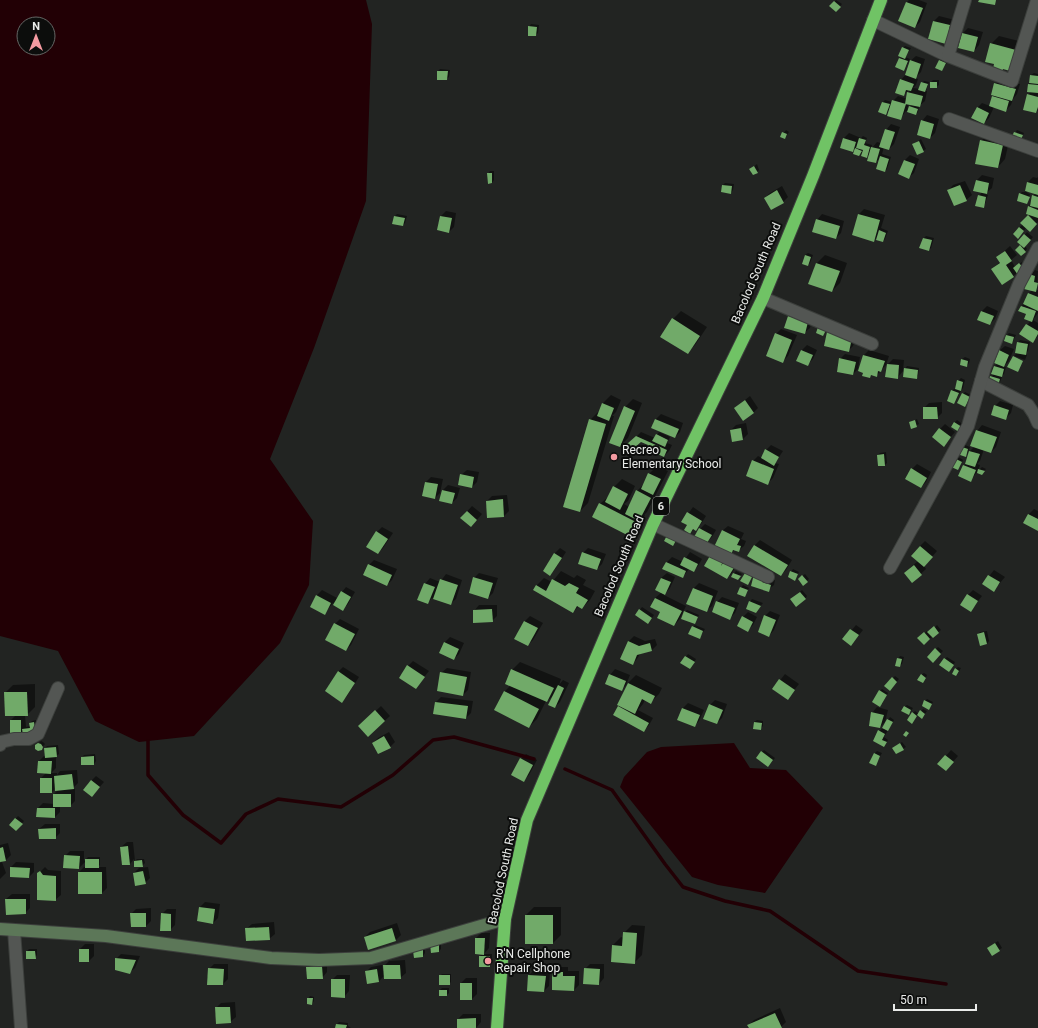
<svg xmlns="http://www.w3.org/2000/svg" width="1038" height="1028" font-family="Roboto,sans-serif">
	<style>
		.water { fill: #220005; fill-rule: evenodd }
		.shadow { fill: #0007; fill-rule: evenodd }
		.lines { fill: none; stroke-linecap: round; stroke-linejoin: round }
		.stream { stroke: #220005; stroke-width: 3.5 }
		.building { fill: #71aa69 }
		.street-casing { stroke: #3c3f3c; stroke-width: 14 }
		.secondary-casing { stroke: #3c3f3c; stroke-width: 14 }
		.highway-casing { stroke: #3c3f3c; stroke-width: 14 }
		.street { stroke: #535653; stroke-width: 12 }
		.secondary { stroke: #5c7758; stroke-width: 12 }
		.highway { stroke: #70c365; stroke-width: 12 }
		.poi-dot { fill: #f49aa1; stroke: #0c0d0c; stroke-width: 1.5 }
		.labels { text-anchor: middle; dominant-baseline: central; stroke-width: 4; stroke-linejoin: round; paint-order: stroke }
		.shield { fill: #0c0d0c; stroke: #a7a8a7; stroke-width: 1 }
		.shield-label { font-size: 11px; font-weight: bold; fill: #e9ebe9 }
		.street-label { font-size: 12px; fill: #e9ebe9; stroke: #0c0d0c }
		.poi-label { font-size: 12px; fill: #e9ebe9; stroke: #0c0d0c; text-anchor: start }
	</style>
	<rect width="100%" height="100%" fill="#222422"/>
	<g class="water">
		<path d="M0,0H366L372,24L366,201L314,348L270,459L313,521L309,585L280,643L194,736L139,742L95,721L58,651L0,636ZM24,24H48V48H24Z"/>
		<polygon points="734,743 750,768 786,770 823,808 765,893 718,885 692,877 620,787 624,777 647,752 661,747"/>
	</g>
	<g class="shadow">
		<polygon points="836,0 842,4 836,11 831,6"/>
		<polygon points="909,0 919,0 927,3 920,22 915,27 907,2"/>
		<polygon points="939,16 955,20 945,42 934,21"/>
		<polygon points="531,24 539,25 538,33 536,35 529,27"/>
		<polygon points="968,28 983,32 979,45 974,51 963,33"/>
		<polygon points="999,36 1023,42 1002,71 995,64 991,44"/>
		<polygon points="905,46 911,48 905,57 910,59 904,70 900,58 902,56 903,48"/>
		<path d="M916,56L925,59L921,72L915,78L918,79L916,85L913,88L920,89L922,83L924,81L929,82L926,91H927L925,101L919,106L918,112L916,114L906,111L900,119L890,109L885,114L880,112L883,102L885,100L892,102L898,96L908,99L909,90L903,95L901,80L906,74L909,62ZM909,104H912L907,109Z"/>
		<polygon points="942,58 948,61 942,70 939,60"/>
		<polygon points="440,69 450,70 449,77 447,79 438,71"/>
		<polygon points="1034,73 1038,74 1038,110 1036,112 1028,95 1031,91 1029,84 1031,75"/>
		<polygon points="1000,79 1020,84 1017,94 1013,99 1011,105 1006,110 994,107 989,118 984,123 977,108 982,103 990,106 995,84"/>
		<polygon points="933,80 939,80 939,85 936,87 931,87 931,82"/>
		<polygon points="927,115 939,119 935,133 930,138 922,121"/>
		<polygon points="891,124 900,127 894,144 889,149 884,147 882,154 891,157 887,169 885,171 880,158 876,162 871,153 867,157 862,155 862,153 859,155 854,153 856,147 853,151 844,138 849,133 861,138 863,136 867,138 865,143 872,145 871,149 877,142 881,143 886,130"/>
		<polygon points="786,130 789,132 785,138 781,137"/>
		<polygon points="1017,130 1024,133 1020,141 1015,133"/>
		<polygon points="989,133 1010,137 1005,159 998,167 981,141"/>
		<polygon points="921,139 926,149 918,154 913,145"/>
		<polygon points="910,155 919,159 914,173 908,178 905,160"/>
		<polygon points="757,164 759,170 757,172 751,169"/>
		<polygon points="490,171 494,171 494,180 492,183 488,174"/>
		<polygon points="982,175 994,178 992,188 985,194 988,195 985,204 983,207 979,196 982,192 977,180"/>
		<polygon points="1033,177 1037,178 1038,177 1038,222 1030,230 1027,227 1020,235 1019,228 1023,224 1022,223 1030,214 1029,207 1033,196 1036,193 1028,191 1027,193 1030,194 1027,203 1020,194 1022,192 1025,192 1028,182"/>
		<polygon points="965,181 972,195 966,200 948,191 953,185"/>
		<polygon points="725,183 734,184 733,190 731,193 722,192 723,185"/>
		<polygon points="782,186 788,197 783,202 765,198 770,193"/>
		<polygon points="864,209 885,215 881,228 888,231 885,239 883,241 878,236 873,241 853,234 859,214"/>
		<polygon points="446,211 456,213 454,227 449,232 441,216"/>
		<polygon points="397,214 407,216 405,223 403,225 395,216"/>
		<polygon points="822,214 844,221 841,233 836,238 817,220"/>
		<polygon points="1027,232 1033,237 1025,246 1027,249 1021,255 1016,250 1022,244 1019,242"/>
		<polygon points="926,236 934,238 931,248 929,250 921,248 924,238"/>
		<polygon points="1010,246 1017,255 1011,260 1015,267 1022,262 1026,266 1013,276 992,269 1000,262 997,258"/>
		<polygon points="808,253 813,255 810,263 808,265 805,255"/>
		<polygon points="825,255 847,263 840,283 832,291 810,284 817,263"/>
		<polygon points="1035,270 1038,271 1037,290 1038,290 1038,313 1033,320 1038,323 1038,336 1033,341 1021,334 1031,320 1027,313 1020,310 1029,293 1032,290 1030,275"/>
		<polygon points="987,306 998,311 995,319 990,324 979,320 982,311"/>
		<polygon points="681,311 707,327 695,345 687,353 673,319"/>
		<polygon points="794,311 813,317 810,328 804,333 789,316"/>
		<polygon points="833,327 857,333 853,346 848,351 825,346 828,332"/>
		<polygon points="781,329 797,335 788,356 783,361 776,334"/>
		<polygon points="1009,333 1016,335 1012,343 1007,335"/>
		<polygon points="1020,340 1030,342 1028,351 1025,354 1027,355 1025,360 1014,356 1018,352 1018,343"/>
		<polygon points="807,345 817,350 813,359 808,364 802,350"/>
		<polygon points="1005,346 1014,349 1009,361 1004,366 1006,367 1004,374 1001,377 1002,377 1000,382 998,385 991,377 994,374 995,366 998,363 999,351"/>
		<polygon points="869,350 889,356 886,365 876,376 872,374 869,377 864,372 859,370 864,355"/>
		<polygon points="845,354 860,357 858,369 853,374 840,359"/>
		<polygon points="965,357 970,359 969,363 967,366 961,364 962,359"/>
		<polygon points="893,359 904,360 903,371 907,366 919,368 918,376 916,378 904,370 897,378 888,364"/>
		<polygon points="961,378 965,380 963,388 954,402 952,391 954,389 956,389 958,381"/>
		<polygon points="965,392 971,395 967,403 963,394"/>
		<polygon points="611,395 621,400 616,412 612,416 614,416 588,503 580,511 590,420 598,412 599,412 603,403"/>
		<polygon points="750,396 758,408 753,413 735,408"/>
		<polygon points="633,399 642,403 628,438 620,446 625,407"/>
		<polygon points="1000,401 1013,405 1011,413 1006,418 995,406"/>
		<polygon points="942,402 942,413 937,418 924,408 929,403"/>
		<polygon points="661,414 683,423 680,432 675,437 652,427 656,419"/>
		<polygon points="917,419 919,424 912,428 910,423"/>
		<polygon points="957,420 964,425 961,428 954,423"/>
		<polygon points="746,423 748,434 743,439 733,441 731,430 736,425"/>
		<polygon points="945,424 955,432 944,445 940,429"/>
		<polygon points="982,425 1001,432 996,447 991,452 984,449 980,461 977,464 980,465 978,471 982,467 986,469 984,471 977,472 971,480 964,466 966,463 970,451 975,446 977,431"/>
		<polygon points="641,432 655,438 659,432 670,437 667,443 672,445 669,451 664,456 649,445 641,441 629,444"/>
		<polygon points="771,445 783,451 775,463 779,464 773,478 768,483 753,461 758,456 762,458 766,450"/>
		<polygon points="965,445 970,447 966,456 963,448"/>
		<polygon points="886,452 887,463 885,465 878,455 880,453"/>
		<polygon points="957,456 963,460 960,467 951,465"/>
		<polygon points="917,464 931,472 926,482 921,487 912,469"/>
		<polygon points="657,466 668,471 647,512 644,515 645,515 638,528 631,536 600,504 609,496 614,487 622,479 635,486 628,501 624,504 629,507 637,491 645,483 649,474"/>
		<polygon points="467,470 479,472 477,482 472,487 461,475"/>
		<polygon points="431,477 443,479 440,493 435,498 423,495 426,482"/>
		<polygon points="448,485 460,488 457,498 452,503 441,500 443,490"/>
		<polygon points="507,495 509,511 504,516 487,501 492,496"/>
		<polygon points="472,506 482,514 476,521 461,518"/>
		<polygon points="693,507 706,516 701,524 690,533 688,525 683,521"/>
		<polygon points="1034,509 1038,511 1038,529 1024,522 1029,514"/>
		<polygon points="705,524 716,530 712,537 707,542 700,529"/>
		<polygon points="728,526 744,533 741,539 746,541 744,546 738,551 735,549 730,554 739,560 732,573 727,578 705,566 722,531"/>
		<polygon points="382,527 393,533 383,548 378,553 377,532"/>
		<polygon points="760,540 792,560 786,570 781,575 749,555 755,545"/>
		<polygon points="925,541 937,551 924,566 926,569 912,582 910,568 918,561 920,546"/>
		<polygon points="560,548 566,552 555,569 550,575 555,553"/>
		<polygon points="588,548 606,554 602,564 597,569 583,553"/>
		<polygon points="690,552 702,559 698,566 693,571 689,569 683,577 664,568 667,562 672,557 683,562"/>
		<polygon points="374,560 397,569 392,580 387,585 369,565"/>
		<polygon points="793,569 799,572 795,579 791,572"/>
		<polygon points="994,570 1005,577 994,590 983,584"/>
		<polygon points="561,571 574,578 577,575 586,580 583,585 595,591 590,600 582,608 579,606 573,612 536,586 544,578 552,582"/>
		<polygon points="736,571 742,574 738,579 732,576"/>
		<polygon points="479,573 498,578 493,593 488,598 474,578"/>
		<polygon points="667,573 675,577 670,588 664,595 686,606 679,620 674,625 661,611 655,598 662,592 661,578"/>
		<polygon points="446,574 462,580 456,599 450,604 432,598 427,603 425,584 430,578 440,582"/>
		<polygon points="805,574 809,579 803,584 799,579"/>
		<polygon points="755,575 775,580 774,585 768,590"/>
		<polygon points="699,583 718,591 712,606 706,611 694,588"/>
		<polygon points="743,585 749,588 744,596 741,588"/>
		<polygon points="346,587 355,592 348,604 343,610 333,603 324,614 311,606 317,595 322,590 337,598"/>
		<polygon points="802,590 807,596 805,599 794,597"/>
		<polygon points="973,590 982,596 971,610 968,595"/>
		<polygon points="722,597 739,603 735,613 730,618 717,602"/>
		<polygon points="752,599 763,603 758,609 750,602"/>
		<polygon points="479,605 497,605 497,616 492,621 474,611"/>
		<polygon points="642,607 654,615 650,621 636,615"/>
		<polygon points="687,610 699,615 694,623 685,612"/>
		<polygon points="770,611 780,615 774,630 769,636 765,616"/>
		<polygon points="748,612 757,617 753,625 748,630 743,617"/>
		<polygon points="530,616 543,623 533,640 528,645 516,638 525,621"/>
		<polygon points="340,619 359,629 351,645 346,650 335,624"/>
		<polygon points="695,625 705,629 699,638 693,627"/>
		<polygon points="856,625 863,630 851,645 844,639"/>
		<polygon points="937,625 941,630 924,643 919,638 927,631 929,633"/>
		<polygon points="987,631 989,641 987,644 978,634 980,632"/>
		<polygon points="634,636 645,641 655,639 657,645 652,650 640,654 637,659 632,664 621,658 629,641"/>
		<polygon points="450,637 464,643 459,654 454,659 440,652 445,642"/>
		<polygon points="938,647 943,651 933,661 928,657"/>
		<polygon points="688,654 696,659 692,666 682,662"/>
		<polygon points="900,656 904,657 902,664 899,666 898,659"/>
		<polygon points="947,657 955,662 951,669 945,659"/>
		<polygon points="413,661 429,671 416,687 408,666"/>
		<polygon points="520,662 561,679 559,685 563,680 569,683 560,702 555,707 554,695 547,701 546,701 537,719 529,727 504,692 511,685 512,670"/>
		<polygon points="343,667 359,677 347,696 342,701 338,672"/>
		<polygon points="958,667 961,668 958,673 956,669"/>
		<polygon points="447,668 471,672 468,690 463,695 441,673"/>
		<polygon points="615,669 630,675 626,685 621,690 610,675"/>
		<polygon points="924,673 927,675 925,680 921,675"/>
		<polygon points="785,674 799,684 788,698 774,688"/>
		<polygon points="636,675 662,688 659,694 651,702 645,700 643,704 638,710 653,718 649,725 644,731 618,707 628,683"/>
		<polygon points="895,676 899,679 892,687 886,686"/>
		<polygon points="35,684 35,707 27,715 25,715 26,727 31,726 30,723 32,721 36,720 38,730 24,730 20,734 11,720 16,715 5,693 13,685"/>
		<polygon points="882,689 888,693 882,704 880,691"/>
		<polygon points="441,697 473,701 471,713 466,718 436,702"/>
		<polygon points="927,699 933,702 929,708 925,701"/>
		<polygon points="715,700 727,704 722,718 717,723 710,705"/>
		<polygon points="688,703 704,710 699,721 694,726 678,720 683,708"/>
		<polygon points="907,705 913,708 909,714 904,707"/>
		<polygon points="381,706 390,716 369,735 365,721"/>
		<polygon points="877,707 888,710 885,722 880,727 872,713"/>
		<polygon points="923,709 927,711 924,715 918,715 914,720 913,713 915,711 919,714"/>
		<polygon points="890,717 894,720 884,737 888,740 884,746 874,741 879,731 882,729"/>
		<polygon points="757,720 763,721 763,726 760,729 754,722"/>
		<polygon points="389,732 395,742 390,747 373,743 378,738"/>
		<polygon points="41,741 43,742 45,744 41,749 36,746"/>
		<polygon points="902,742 906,747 896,753 896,746"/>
		<polygon points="58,745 59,754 56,756 56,768 51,773 57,773 57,775 60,771 77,770 78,783 72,789 75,789 75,801 70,806 60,806 60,812 55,817 38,808 43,803 54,804 54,794 59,789 56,788 52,792 41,792 41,778 46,773 38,772 39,761 44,756 45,756 45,748 47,746"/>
		<polygon points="764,750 775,758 770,764 762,752"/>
		<polygon points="951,750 958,756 946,770 939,764"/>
		<polygon points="877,751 882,753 875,765 874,754"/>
		<polygon points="95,754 96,761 94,764 82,757 84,755"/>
		<polygon points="526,754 537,760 529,775 524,780 521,759"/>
		<polygon points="96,776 104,782 97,790 91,781"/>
		<polygon points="18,816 24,821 16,830 10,825"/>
		<polygon points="45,824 60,824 60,833 55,838 39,829"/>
		<polygon points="127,842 133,842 135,861 137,859 144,859 145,863 142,866 135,866 134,859 130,864 121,847"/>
		<polygon points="8,843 11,855 6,860 0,861 0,845"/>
		<polygon points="70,851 84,851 84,861 88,857 100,857 100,865 98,867 106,867 107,888 102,893 79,872 84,867 86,867 86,861 79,868 65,856"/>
		<polygon points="2,862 6,873 0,879 0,863"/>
		<polygon points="16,862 34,863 34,872 29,877 11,867"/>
		<polygon points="45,867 48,870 61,871 61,895 55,900 38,874"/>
		<polygon points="148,867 150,878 145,883 134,873 139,868"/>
		<polygon points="12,894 30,894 30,908 25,913 6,899"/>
		<polygon points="205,902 220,904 218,918 213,923 200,907"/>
		<polygon points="534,907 561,907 561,935 553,943 526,915"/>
		<polygon points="151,908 151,921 146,926 131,914 136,909"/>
		<polygon points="167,909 176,909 175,925 170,930 162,914"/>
		<polygon points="274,922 275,934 269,939 246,929 252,924"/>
		<polygon points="397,923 401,935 396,940 365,937 370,932"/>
		<polygon points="632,925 645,926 642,955 634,963 613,945 621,937 624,938 624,933"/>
		<polygon points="481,933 490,933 489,948 484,954 492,954 492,963 489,966 480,956 483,953 476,953 476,938"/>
		<polygon points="998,941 1002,948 992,954 988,948"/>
		<polygon points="441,942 441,949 439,951 431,945"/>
		<polygon points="85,944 94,944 94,956 89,961 80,961 80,949"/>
		<polygon points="29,949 37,949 37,955 35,958 27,951"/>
		<polygon points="425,949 425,953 423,956 414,952"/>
		<polygon points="121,954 140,956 135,968 129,973 116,959"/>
		<polygon points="405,960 406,973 400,978 385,975 379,981 366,972 371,967 382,965 383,971 384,971 384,966 389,961"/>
		<polygon points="313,962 327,962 327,972 322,978 307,967"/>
		<polygon points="214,964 228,964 228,979 223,984 209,969"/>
		<polygon points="590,964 604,964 604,978 599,984 585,969"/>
		<polygon points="558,967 568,967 568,971 579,971 579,985 574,990 553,990 553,972"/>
		<polygon points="534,970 550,971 549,986 544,991 529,975"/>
		<polygon points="442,974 451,974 451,982 449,984 440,976"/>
		<polygon points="337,975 350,975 349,991 344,997 332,980"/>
		<polygon points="466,978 477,978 477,994 472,999 461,999 461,983"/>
		<polygon points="442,988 449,988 449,993 447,995 440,995 440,990"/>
		<polygon points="310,996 314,997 314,1001 312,1004 308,999"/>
		<polygon points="235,1002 236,1017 230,1022 216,1008 221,1003"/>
		<polygon points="780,1008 786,1022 781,1027 778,1028 750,1028 749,1025 754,1020"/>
		<polygon points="463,1014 481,1014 481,1022 476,1028 458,1019"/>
		<polygon points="339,1022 348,1023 348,1026 351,1028 336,1028 337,1024"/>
	</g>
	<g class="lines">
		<g class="stream">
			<polyline points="148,741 148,775 183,815 221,843 246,814 278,799 341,807 393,775 433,740 454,737 534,759"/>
			<polyline points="565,769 612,790 665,864 683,887 725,901 770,911 858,971 946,984"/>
		</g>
	</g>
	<g class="building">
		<polygon points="979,0 996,0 995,5 978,2"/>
		<polygon points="834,1 841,7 836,12 829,6"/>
		<polygon points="906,2 923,8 915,28 898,21"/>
		<polygon points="933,21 950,25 946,44 928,39"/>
		<polygon points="528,26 537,27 536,36 528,36"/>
		<polygon points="962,33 978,37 974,52 958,48"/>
		<polygon points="990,43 1016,50 1010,71 1003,69 1002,72 993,69 994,64 985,62"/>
		<polygon points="902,47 909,50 905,59 898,56"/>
		<polygon points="899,58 908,61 904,71 895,67"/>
		<polygon points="910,60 921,64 916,79 905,75"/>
		<polygon points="939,60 946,63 942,71 935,68"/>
		<polygon points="437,71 448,71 447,80 437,80"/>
		<polygon points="1030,75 1038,76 1038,84 1029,83"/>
		<polygon points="900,79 914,84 911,91 906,90 904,96 895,93"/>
		<polygon points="921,82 928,84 925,92 918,90"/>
		<rect x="930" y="82" width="7" height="6"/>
		<polygon points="994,83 1016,89 1012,101 991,95"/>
		<polygon points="1028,84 1038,85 1038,93 1027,92"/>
		<polygon points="907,92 923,96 920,107 905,104"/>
		<polygon points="1027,94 1038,97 1038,107 1036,113 1023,110"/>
		<polygon points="992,96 1009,101 1006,112 989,106"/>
		<polygon points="892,100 906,104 901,120 887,116"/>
		<polygon points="882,102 890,104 886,115 878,112"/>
		<polygon points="909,106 918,109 916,115 907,112"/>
		<polygon points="977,107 989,113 984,124 971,118"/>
		<polygon points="921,120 934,124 930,139 917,135"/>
		<polygon points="885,129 895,132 889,150 879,147"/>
		<polygon points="782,132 787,134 785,139 780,137"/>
		<polygon points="1014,132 1023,135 1020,142 1011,139"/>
		<polygon points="843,138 856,142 853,152 840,148"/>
		<polygon points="859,138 866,140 864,145 870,147 867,158 861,156 863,150 856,148"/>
		<polygon points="980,140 1003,145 998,168 975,164"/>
		<polygon points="919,141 924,152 917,155 912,144"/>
		<polygon points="871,147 880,149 876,163 867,161"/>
		<polygon points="855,148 862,151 859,156 853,154"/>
		<polygon points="880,156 889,159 885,172 876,169"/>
		<polygon points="904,160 915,164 909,179 898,174"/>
		<polygon points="754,166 758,173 753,175 749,169"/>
		<polygon points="487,173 492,173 492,183 488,184"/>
		<polygon points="976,180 989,183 987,194 973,191"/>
		<polygon points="1027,182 1038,185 1038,195 1025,191"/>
		<polygon points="722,185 732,186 731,194 721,192"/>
		<polygon points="960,185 967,201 954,206 947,190"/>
		<polygon points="777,190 784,203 771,210 764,198"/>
		<polygon points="1019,193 1030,197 1027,204 1017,201"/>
		<polygon points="978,195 986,197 984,208 975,206"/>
		<polygon points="1032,195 1038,197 1038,208 1030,206"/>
		<polygon points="1028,206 1038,210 1038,218 1026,214"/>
		<polygon points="858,214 880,220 874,242 852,235"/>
		<polygon points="1028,215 1037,224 1030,232 1020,223"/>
		<polygon points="394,216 405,218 403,226 392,224"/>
		<polygon points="440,216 452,218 449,233 437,230"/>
		<polygon points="816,219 840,226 836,239 812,232"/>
		<polygon points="1019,227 1024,231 1018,239 1013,234"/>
		<polygon points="879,230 886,233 883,242 876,240"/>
		<polygon points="1024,234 1031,240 1024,248 1017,242"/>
		<polygon points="923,238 932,240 929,251 919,248"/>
		<polygon points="1020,245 1026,252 1021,256 1015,250"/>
		<polygon points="1005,251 1012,261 1006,265 1014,277 1002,285 991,269 1000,263 996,257"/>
		<polygon points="805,255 811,257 808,266 802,264"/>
		<polygon points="816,263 840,271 832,292 808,284"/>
		<polygon points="1019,263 1024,269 1018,275 1013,268"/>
		<polygon points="1029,274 1035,276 1034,282 1038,283 1036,292 1024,289"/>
		<polygon points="1028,293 1038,297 1038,311 1023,304"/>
		<polygon points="1021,306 1036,311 1032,322 1024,319 1026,314 1018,311"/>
		<polygon points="981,311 994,316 990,325 977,320"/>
		<polygon points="788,316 808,322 805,334 784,328"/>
		<polygon points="672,318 700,336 688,354 660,337"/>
		<polygon points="1026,324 1038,331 1038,334 1033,343 1019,334"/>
		<polygon points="818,327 826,330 823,336 816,333"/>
		<polygon points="827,332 852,338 849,352 824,346"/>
		<polygon points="775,333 792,340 783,363 766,356"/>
		<polygon points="1006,335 1014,337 1012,344 1004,341"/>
		<polygon points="1017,342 1028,344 1026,355 1015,353"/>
		<polygon points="801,350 813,355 808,366 796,361"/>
		<polygon points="999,350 1009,355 1004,367 994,363"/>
		<polygon points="863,355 885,361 881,372 878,371 877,377 871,375 870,378 862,376 863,373 858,371"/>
		<polygon points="1013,356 1023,361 1018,372 1007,367"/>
		<polygon points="839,358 856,362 853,375 837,372"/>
		<polygon points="961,359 968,361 967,367 960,365"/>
		<polygon points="887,364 899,365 898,379 885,377"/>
		<polygon points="994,366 1004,369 1002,377 991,374"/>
		<polygon points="904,368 918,370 917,379 903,377"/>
		<polygon points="990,376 1000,379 998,386 988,383"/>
		<polygon points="957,380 963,382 961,391 955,389"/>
		<polygon points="951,390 959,393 954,404 947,401"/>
		<polygon points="962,393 970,397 965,407 957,403"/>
		<polygon points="745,400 754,413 743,421 734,408"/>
		<polygon points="602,403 614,408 609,421 597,416"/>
		<polygon points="994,405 1009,410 1006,420 991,415"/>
		<polygon points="624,406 635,411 620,447 609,443"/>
		<polygon points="923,407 937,407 938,419 923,419"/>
		<polygon points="589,419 606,424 580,512 563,507"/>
		<polygon points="655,419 679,429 675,438 651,428"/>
		<polygon points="915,420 917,427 911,429 909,422"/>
		<polygon points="954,422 962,427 959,432 951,427"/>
		<polygon points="741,428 743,440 732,442 730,430"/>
		<polygon points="939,428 951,437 944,447 932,437"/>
		<polygon points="976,430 997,437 991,453 970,446"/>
		<polygon points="656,434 668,440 665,447 652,441"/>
		<polygon points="636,436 667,450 664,457 646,449 648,445 641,442 634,448 627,444"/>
		<polygon points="962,447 968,449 966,457 960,455"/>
		<polygon points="765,449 779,457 774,466 761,458"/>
		<polygon points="969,451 980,454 975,467 965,464"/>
		<polygon points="884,454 885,466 878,466 877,455"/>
		<polygon points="954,458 962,462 958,470 949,466"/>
		<polygon points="752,460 774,469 768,485 746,476"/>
		<polygon points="963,465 976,470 971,482 958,476"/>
		<polygon points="911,468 927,478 921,488 905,479"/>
		<polygon points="978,469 985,471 982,475 977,473"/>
		<polygon points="648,473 661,479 653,495 641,489"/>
		<polygon points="460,474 474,477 472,488 458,485"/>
		<polygon points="425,482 438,484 435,499 422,496"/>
		<polygon points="613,486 628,494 620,510 605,502"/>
		<polygon points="442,490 455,493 452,504 439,501"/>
		<polygon points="636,490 651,498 639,521 625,514"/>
		<polygon points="503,499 504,517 487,518 486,501"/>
		<polygon points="599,503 638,523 631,537 592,517"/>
		<polygon points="467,511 477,520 471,527 460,518"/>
		<polygon points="687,512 702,521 696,531 693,529 690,534 684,530 687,525 681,522"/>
		<polygon points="1028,514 1038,519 1038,531 1023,523"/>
		<polygon points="699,528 712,535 707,543 694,537"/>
		<polygon points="670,530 679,535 673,546 664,541"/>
		<polygon points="722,530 740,539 737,545 741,546 739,552 733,550 731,555 714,547"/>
		<polygon points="376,531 388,539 378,554 366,547"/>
		<polygon points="754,545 788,565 781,576 747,556"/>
		<polygon points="920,546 933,557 924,567 911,556"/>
		<polygon points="582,552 601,559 597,570 578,564"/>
		<polygon points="554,553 562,558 550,576 543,571"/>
		<polygon points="711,554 723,561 721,566 725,560 735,566 727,579 704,566"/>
		<polygon points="684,557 698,564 694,572 680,565"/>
		<polygon points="666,562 686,571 683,578 662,569"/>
		<polygon points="368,564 392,575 387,586 363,575"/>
		<polygon points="914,565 922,575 912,583 904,573"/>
		<polygon points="790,571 798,574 795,581 788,577"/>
		<polygon points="733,573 741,576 738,580 731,577"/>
		<polygon points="745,573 752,577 748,585 740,581"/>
		<polygon points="754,574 764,577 762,582 771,585 769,592 751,586"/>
		<polygon points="802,575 808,582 803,586 798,579"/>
		<polygon points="988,575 1000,582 994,592 982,584"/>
		<polygon points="473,577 493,583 488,599 469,593"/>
		<polygon points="661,578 671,582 665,595 655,590"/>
		<polygon points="440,579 458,585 451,605 433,599"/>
		<polygon points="552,579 565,586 569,583 579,588 576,593 588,600 582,609 577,606 573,613 533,590 536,585 546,591"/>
		<polygon points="424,583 435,587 428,604 417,600"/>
		<polygon points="740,587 748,590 745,597 737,594"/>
		<polygon points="693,588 713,596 707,612 686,604"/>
		<polygon points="341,591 351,597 343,611 333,605"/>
		<polygon points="800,592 806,599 796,607 790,599"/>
		<polygon points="967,594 978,601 971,612 960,605"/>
		<polygon points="316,595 331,603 325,615 310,607"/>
		<polygon points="655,598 682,611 674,626 657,618 660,612 650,607"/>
		<polygon points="716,601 735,608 730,620 712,612"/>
		<polygon points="749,601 761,606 756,613 746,609"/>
		<polygon points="492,609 493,622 473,623 473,610"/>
		<polygon points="639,609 652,618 648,624 635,615"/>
		<polygon points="684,611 698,617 695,624 681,619"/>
		<polygon points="764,615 776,620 769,637 758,632"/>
		<polygon points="742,616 753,622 748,632 737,626"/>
		<polygon points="524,621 538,628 528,646 514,639"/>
		<polygon points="334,623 355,634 346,651 325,640"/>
		<polygon points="692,626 703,631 700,639 688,634"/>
		<polygon points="934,626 939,633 933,638 927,632"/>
		<polygon points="850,629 859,635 851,646 842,639"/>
		<polygon points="924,632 930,639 924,645 917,638"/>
		<polygon points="984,632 987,644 980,646 977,634"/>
		<polygon points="628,641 639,646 650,643 652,651 637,655 633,665 620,659"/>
		<polygon points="444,642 459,649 454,660 439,653"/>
		<polygon points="935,648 941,654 933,663 927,657"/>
		<polygon points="685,656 695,662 690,669 680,663"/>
		<polygon points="897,658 902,659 900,667 895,666"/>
		<polygon points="944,658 954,665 949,672 939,665"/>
		<polygon points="407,665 425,677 416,689 399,678"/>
		<polygon points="955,668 959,671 956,676 952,674"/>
		<polygon points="511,669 554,688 547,702 505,684"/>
		<polygon points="338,671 355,683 342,703 325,691"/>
		<polygon points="440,672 467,677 463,696 437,691"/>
		<polygon points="609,674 626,681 622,691 605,684"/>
		<polygon points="921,674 926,678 923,683 917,680"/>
		<polygon points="892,677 897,682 890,691 884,686"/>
		<polygon points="779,679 795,690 788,700 772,689"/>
		<polygon points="628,683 655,696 651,704 642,699 635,714 617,705"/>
		<polygon points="558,685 564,688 555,708 548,705"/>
		<polygon points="879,690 887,695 880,707 872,702"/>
		<polygon points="504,691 539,709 529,728 494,710"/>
		<polygon points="4,692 27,692 28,716 5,716"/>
		<polygon points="924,700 932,704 929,710 922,706"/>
		<polygon points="435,702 468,706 466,719 433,714"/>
		<polygon points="709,704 723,710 717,724 703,719"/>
		<polygon points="618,706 649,723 644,732 613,715"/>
		<polygon points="904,706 911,710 909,715 901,711"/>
		<polygon points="682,708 700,715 695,727 677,720"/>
		<polygon points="375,710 385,721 368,737 358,726"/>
		<polygon points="920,710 925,714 922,719 917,715"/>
		<polygon points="871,712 884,715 880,728 869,726"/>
		<polygon points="912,712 917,716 912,724 907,720"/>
		<polygon points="887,719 893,722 888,731 882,728"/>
		<rect x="10" y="720" width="11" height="15"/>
		<polygon points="34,722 36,733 23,735 22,729 30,728 29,723"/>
		<polygon points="754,722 762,723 761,730 753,729"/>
		<polygon points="878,730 885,734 882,740 887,742 884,747 873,741"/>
		<polygon points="906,731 909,733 906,737 903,735"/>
		<polygon points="384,736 391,748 378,754 372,743"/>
		<polygon points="38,743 41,744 43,747 42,750 38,751 35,749 35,745"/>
		<polygon points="900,743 904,750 896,754 892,748"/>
		<polygon points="56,747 57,757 45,758 44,748"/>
		<polygon points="761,751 773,760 768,767 756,758"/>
		<polygon points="874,753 880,756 876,766 869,763"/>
		<polygon points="945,755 954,762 946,771 937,764"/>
		<polygon points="94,756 94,765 81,765 81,757"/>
		<polygon points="520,758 533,765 524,782 511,775"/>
		<polygon points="38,761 52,761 51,774 37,773"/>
		<polygon points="72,774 74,789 55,791 54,776"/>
		<rect x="40" y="778" width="12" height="15"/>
		<polygon points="91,780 100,787 92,797 83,790"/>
		<rect x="53" y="794" width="18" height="13"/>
		<polygon points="37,808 55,808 55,818 36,817"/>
		<polygon points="15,818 23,824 16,831 9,825"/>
		<polygon points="56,828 56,839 39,839 38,829"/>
		<polygon points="128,846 130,865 122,865 120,847"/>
		<polygon points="3,847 6,861 0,862 0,848"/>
		<polygon points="64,855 80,856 79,869 63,868"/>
		<rect x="85" y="859" width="14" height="9"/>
		<polygon points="142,860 143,867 134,867 134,861"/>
		<polygon points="10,867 30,868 29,878 10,877"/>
		<polygon points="40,871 43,875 56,876 56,901 37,900 37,873"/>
		<polygon points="143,871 146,884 135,886 133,873"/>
		<rect x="78" y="872" width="24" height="22"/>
		<polygon points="5,899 26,899 26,914 6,915"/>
		<polygon points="199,907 215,909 213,924 197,921"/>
		<polygon points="130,913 146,913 146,927 131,927"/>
		<polygon points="161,913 171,914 171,931 160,931"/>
		<rect x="525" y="915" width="28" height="29"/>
		<polygon points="269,927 270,940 246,941 245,928"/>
		<polygon points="392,928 396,941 368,950 364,937"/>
		<polygon points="623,932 637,933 635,964 611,962 612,945 622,946"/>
		<polygon points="475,938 485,938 484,955 475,954"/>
		<polygon points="995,943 1000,951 992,956 987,948"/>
		<polygon points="430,944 439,944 439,952 431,953"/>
		<rect x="79" y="949" width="10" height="13"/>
		<polygon points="423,950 423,957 414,958 413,951"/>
		<polygon points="26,951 35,951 36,959 26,959"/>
		<rect x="479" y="956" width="11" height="11"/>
		<polygon points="115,958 136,960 130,974 115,970"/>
		<polygon points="383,965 400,965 401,979 384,979"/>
		<polygon points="322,966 323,979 307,979 306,967"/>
		<polygon points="208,968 224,969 223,985 207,985"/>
		<polygon points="584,968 600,969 599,985 583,984"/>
		<polygon points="377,969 379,982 367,984 365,971"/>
		<polygon points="552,972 563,972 563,976 575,976 574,991 552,990"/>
		<rect x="439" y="975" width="11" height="10"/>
		<polygon points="528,975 546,976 544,992 527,991"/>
		<polygon points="331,979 345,979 345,998 331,997"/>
		<rect x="460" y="983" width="12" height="17"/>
		<rect x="439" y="990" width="8" height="6"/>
		<polygon points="307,998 313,998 312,1005 307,1004"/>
		<polygon points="215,1007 230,1007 231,1023 216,1024"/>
		<polygon points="775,1013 782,1028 749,1028 747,1025"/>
		<polygon points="476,1018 476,1028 457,1028 457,1019"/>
		<polygon points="336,1024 347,1025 346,1028 335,1028"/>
	</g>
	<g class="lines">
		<g class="street-casing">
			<g id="street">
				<polyline points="873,20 948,56 1012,81 1037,0"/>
				<polyline points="948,56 965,0"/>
				<polyline points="949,119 1038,151"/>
				<polyline points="763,298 872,344"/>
				<polyline points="981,381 1028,405 1034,414 1038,423"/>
				<polyline points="653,524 768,577"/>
				<polyline points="890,568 968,426 985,367 1019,284 1038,248"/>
				<polyline points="0,745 1,742 14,739 29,739 38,734 58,688"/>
				<polyline points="14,930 21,1028"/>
			</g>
		</g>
		<g class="secondary-casing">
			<polyline id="secondary" points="0,929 106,936 271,958 319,960 371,958 505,919"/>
		</g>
		<g class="highway-casing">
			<polyline id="highway" points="497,1028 505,919 527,820 653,524 763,298 813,176 881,0"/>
		</g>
		<use href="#street" class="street"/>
		<use href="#secondary" class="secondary"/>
		<use href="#highway" class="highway"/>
	</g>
	<g class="poi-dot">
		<circle cx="614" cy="457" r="4"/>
		<circle cx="488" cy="961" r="4"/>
	</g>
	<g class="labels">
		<rect class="shield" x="653" y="497" width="16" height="18" rx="3"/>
		<g class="shield-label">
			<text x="661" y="506">6</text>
		</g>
		<g class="street-label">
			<text transform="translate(756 273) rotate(-67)">Bacolod South Road</text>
			<text transform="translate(619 566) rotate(-67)">Bacolod South Road</text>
			<text transform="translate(503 871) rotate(-78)">Bacolod South Road</text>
		</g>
		<g class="poi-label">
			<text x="622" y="450">Recreo<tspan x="622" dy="14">Elementary School</tspan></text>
			<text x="496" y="954">R'N Cellphone<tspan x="496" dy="14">Repair Shop</tspan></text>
		</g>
	</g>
	<g transform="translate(36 36)"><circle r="19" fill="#0c0d0c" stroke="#646664"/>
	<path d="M0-3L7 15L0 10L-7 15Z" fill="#f49aa1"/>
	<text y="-6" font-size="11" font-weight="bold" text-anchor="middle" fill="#e9ebe9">N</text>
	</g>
	<path d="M894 1004v6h82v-6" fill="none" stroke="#e9ebe9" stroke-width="2"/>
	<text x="900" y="1004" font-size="12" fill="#e9ebe9" stroke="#0c0d0c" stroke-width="3" paint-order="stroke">50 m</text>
</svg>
